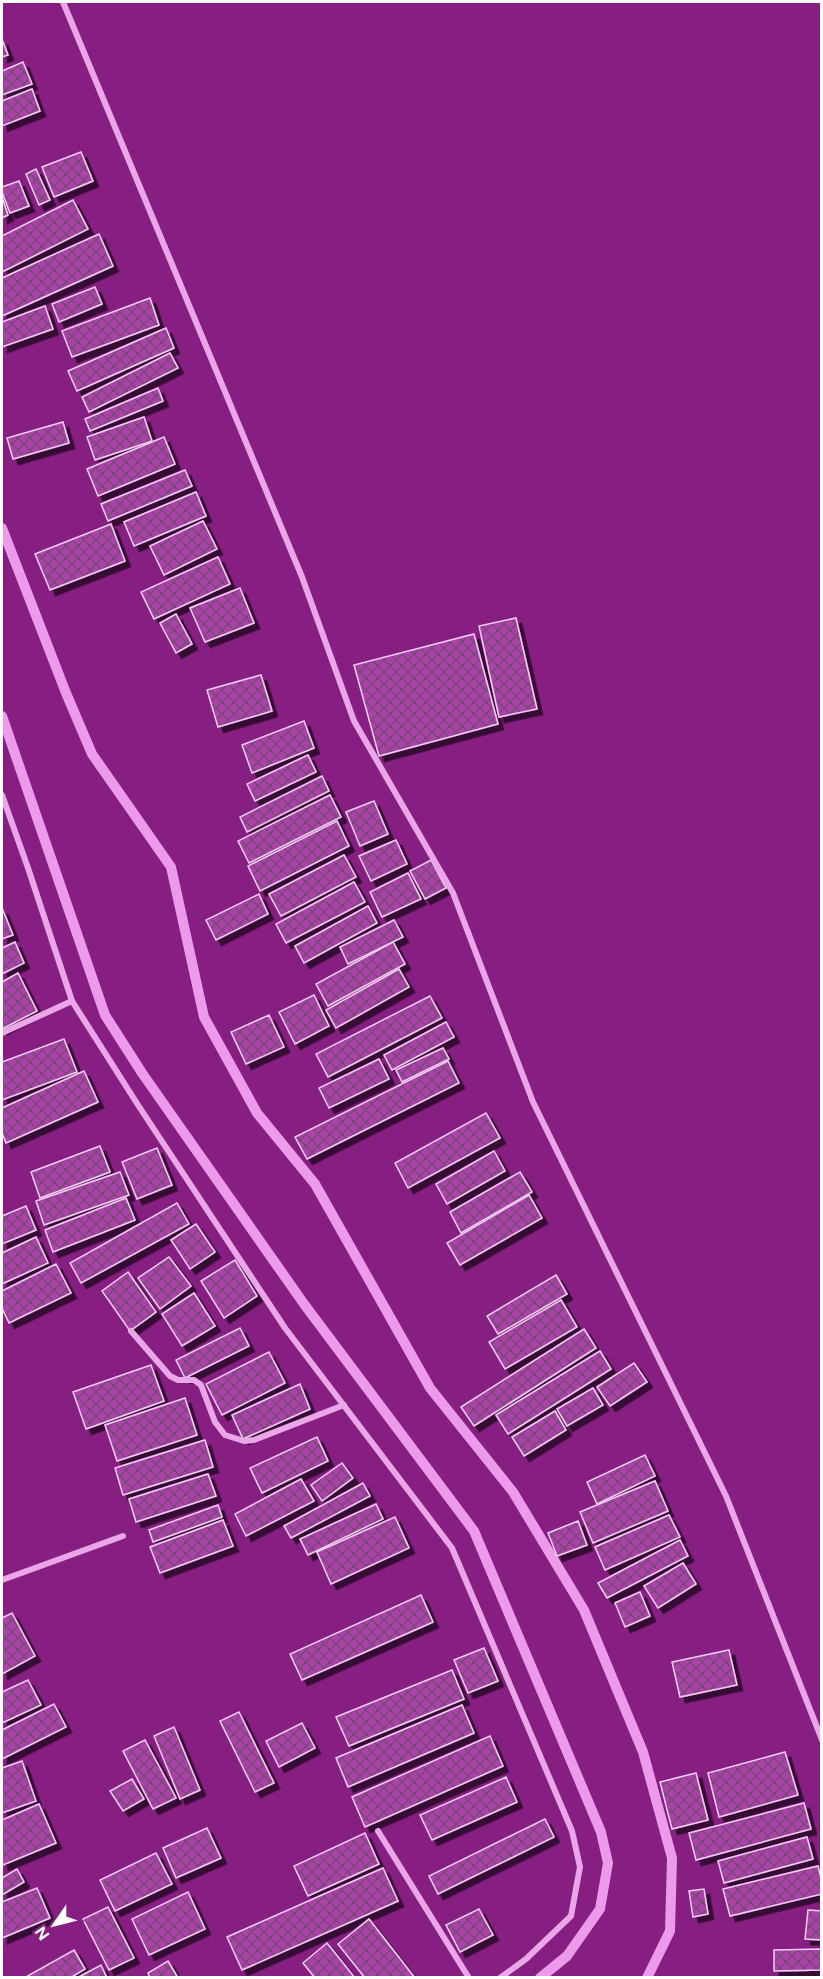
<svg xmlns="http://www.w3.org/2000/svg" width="823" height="1979" font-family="Figtree,sans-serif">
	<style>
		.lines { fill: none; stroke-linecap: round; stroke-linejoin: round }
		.stream { stroke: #ec9bea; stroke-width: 10 }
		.building { fill: url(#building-cross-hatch); stroke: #f7ccf6; stroke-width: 1.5; filter: url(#shadow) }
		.street { stroke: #eaa7e8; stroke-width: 6 }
	</style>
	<defs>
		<pattern id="building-cross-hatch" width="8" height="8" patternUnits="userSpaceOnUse" patternTransform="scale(1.5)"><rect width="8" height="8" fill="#ac43a9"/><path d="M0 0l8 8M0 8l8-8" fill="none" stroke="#774876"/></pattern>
		<filter id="shadow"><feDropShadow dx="5.5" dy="5.5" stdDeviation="0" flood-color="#0009"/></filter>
	</defs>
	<rect width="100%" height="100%" fill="#861f81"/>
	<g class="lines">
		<g class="stream">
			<polyline points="2,528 66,693 92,754 171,867 204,1017 257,1113 315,1184 430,1388 513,1492 584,1610 643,1752 672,1858 670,1931 647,1978"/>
			<polyline points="2,716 105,1015 142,1073 304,1304 474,1531 601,1832 608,1863 600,1909 567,1956 540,1978"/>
		</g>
	</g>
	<g class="building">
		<polygon points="2,39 8,55 2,57"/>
		<polygon points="23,62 32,84 2,95 2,71"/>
		<polygon points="32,89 40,111 2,126 2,101"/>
		<polygon points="81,152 93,181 54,197 42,167"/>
		<polygon points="36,169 50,200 39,205 26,174"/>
		<polygon points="19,181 29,206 10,213 2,192 2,187"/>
		<polygon points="2,197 8,215 2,218"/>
		<polygon points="73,200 88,229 2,272 2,236"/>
		<polygon points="99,234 113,266 2,316 2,278"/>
		<polygon points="95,287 102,304 59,322 52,304"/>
		<polygon points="150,298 159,325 72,357 62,331"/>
		<polygon points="45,306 53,329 2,347 2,322"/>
		<polygon points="166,328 174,348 77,391 68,371"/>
		<polygon points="170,353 178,368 89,412 82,397"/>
		<polygon points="158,388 163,401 90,431 85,419"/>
		<polygon points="144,417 152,441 95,460 87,437"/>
		<polygon points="63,422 69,443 13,459 7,438"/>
		<polygon points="164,437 175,464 98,496 87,469"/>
		<polygon points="185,470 192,486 108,521 101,504"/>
		<polygon points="196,492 206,516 134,546 124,522"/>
		<polygon points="203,521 217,549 164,575 150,546"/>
		<polygon points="111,524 125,561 50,590 35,554"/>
		<polygon points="218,557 230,584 154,619 141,592"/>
		<polygon points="240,588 254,623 205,642 190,608"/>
		<polygon points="176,614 192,644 176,653 160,623"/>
		<polygon points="516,618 537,709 499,717 479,626"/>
		<polygon points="474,634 498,724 379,756 354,665"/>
		<polygon points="261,675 272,711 218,727 207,690"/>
		<polygon points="304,721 314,748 252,773 242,745"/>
		<polygon points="308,755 316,772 255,801 247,784"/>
		<polygon points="322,776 329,791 247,832 240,817"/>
		<polygon points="330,795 341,817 249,863 238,841"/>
		<polygon points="374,801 388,834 360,846 346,812"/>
		<polygon points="337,821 349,846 260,891 248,866"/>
		<polygon points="396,840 407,864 371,881 359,856"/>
		<polygon points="344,855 356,877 281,916 269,894"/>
		<polygon points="431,860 446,888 425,899 410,871"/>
		<polygon points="408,873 421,899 382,917 370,892"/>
		<polygon points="354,882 365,902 286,943 276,924"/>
		<polygon points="259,894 268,914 216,940 206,920"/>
		<polygon points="368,906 377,923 304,963 295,946"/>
		<polygon points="2,908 13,935 2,939"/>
		<polygon points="394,920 403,937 348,964 340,947"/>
		<polygon points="15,942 24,963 2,974 2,948"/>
		<polygon points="393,942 405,964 328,1006 316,984"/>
		<polygon points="399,969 409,987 336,1028 326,1010"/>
		<polygon points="18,973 37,1011 2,1029 2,982"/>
		<polygon points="314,995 329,1026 295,1044 279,1012"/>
		<polygon points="430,996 442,1018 328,1077 316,1054"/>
		<polygon points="269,1015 284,1047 246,1064 231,1032"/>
		<polygon points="446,1022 454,1037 392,1070 384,1055"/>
		<polygon points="64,1039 77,1072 2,1100 2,1062"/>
		<polygon points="443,1048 449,1059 402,1082 396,1070"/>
		<polygon points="379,1059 389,1079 329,1108 319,1088"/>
		<polygon points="448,1061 459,1083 307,1159 295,1137"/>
		<polygon points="84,1071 98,1102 6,1143 2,1133 2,1108"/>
		<polygon points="486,1113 500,1138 408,1188 395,1163"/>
		<polygon points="100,1146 110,1172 40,1198 31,1172"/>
		<polygon points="157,1148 172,1185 137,1199 122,1162"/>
		<polygon points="494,1151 505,1171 447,1204 436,1184"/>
		<polygon points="120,1172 129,1195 44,1225 36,1201"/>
		<polygon points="520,1172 532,1192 461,1233 450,1212"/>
		<polygon points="529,1195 542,1218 460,1265 447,1243"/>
		<polygon points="126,1198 135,1220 53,1252 45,1230"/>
		<polygon points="177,1203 189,1224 81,1283 70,1263"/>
		<polygon points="26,1206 36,1230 2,1244 2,1216"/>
		<polygon points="196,1224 215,1252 190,1269 171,1240"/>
		<polygon points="36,1237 48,1263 2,1284 2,1253"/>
		<polygon points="169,1257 191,1286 160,1309 138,1278"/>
		<polygon points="235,1260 257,1296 224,1318 201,1281"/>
		<polygon points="56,1264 71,1293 9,1323 2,1308 2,1291"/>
		<polygon points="128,1272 156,1312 130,1331 102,1291"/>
		<polygon points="556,1275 567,1294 498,1334 487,1316"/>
		<polygon points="194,1293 215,1326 182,1346 162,1314"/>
		<polygon points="561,1300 577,1327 505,1369 489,1342"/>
		<polygon points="240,1328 249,1346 185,1378 176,1360"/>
		<polygon points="584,1329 596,1348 474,1426 461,1407"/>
		<polygon points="600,1351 611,1369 508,1434 496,1415"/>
		<polygon points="269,1352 285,1383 222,1415 206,1384"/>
		<polygon points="634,1363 647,1382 610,1406 597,1387"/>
		<polygon points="151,1365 164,1401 86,1429 73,1392"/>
		<polygon points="300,1384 310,1409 243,1439 232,1415"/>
		<polygon points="593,1388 603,1405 567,1426 557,1409"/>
		<polygon points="185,1398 197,1435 117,1461 105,1425"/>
		<polygon points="555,1411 566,1430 524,1456 512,1437"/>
		<polygon points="317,1437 328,1461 262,1493 250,1468"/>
		<polygon points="205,1440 213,1467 123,1495 115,1468"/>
		<polygon points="645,1455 655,1476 597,1504 587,1482"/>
		<polygon points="342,1463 353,1478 322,1501 311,1485"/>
		<polygon points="208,1474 216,1496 136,1522 129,1499"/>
		<polygon points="301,1479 314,1501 246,1536 235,1514"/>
		<polygon points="655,1481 668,1511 593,1543 580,1512"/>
		<polygon points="363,1483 370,1496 291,1538 284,1526"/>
		<polygon points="376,1504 383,1519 308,1555 300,1539"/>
		<polygon points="218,1505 222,1517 153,1542 149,1530"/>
		<polygon points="669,1515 680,1537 605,1570 595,1547"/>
		<polygon points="395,1517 409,1548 331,1584 317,1552"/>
		<polygon points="223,1520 233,1546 160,1573 150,1547"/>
		<polygon points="578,1521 587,1545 557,1556 548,1533"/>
		<polygon points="680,1540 688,1556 607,1598 598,1583"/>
		<polygon points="683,1563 696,1584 658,1608 644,1586"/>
		<polygon points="640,1592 650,1616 625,1627 615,1603"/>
		<polygon points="421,1595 433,1622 302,1680 290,1654"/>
		<polygon points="12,1613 35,1656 2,1674 2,1618"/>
		<polygon points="484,1648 498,1681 468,1693 454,1660"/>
		<polygon points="729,1650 737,1685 680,1697 672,1662"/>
		<polygon points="452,1670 464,1699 349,1746 336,1717"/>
		<polygon points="28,1680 41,1705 2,1723 2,1692"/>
		<polygon points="54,1704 66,1727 2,1759 2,1730"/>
		<polygon points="462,1705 474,1733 348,1787 336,1758"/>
		<polygon points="239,1712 274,1783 255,1792 220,1721"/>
		<polygon points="302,1723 315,1748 279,1767 266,1741"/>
		<polygon points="174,1727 200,1790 180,1799 154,1736"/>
		<polygon points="490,1736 503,1766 365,1827 352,1797"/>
		<polygon points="145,1740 176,1798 153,1809 123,1751"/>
		<polygon points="785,1752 798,1795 719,1817 708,1773"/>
		<polygon points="22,1761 36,1801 2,1813 2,1768"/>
		<polygon points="696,1773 708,1820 672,1829 660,1782"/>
		<polygon points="506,1777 517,1802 432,1840 420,1815"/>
		<polygon points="132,1779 144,1799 123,1811 110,1791"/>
		<polygon points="804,1803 811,1829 696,1860 689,1833"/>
		<polygon points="39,1804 56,1843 3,1865 2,1861 2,1820"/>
		<polygon points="545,1819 554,1837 438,1894 429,1876"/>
		<polygon points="207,1828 221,1858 176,1878 163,1848"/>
		<polygon points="365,1833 379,1864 308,1896 294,1866"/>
		<polygon points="807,1837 813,1859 724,1883 718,1861"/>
		<polygon points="156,1853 172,1884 115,1911 100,1880"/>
		<polygon points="818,1866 822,1882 822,1894 730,1916 723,1889"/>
		<polygon points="383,1868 398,1901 242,1970 227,1937"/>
		<polygon points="17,1869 24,1882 2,1895 2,1878"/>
		<polygon points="37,1888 50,1918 2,1938 2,1902"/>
		<polygon points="704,1889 708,1914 693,1917 689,1891"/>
		<polygon points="188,1892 205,1929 149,1955 132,1919"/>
		<polygon points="108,1907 134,1958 109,1970 83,1919"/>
		<polygon points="479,1909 493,1935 460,1952 446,1925"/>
		<polygon points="808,1910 822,1911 822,1940 805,1939"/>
		<polygon points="369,1919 415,1978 365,1978 338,1944"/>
		<polygon points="327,1943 355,1978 315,1978 303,1963"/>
		<polygon points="822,1949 822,1970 774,1971 774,1950"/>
		<polygon points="74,1950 85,1969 70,1978 24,1978"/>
		<polygon points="168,1961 178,1978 150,1978 148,1973"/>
		<polygon points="101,1965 107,1978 77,1978"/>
	</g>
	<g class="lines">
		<g class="street">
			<polyline points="63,2 302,577 354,721 453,893 533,1102 726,1496 822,1740"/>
			<polyline points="2,795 28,868 72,1001 138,1105 285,1328 452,1548 572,1831 580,1867 571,1916 526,1959 500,1978"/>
			<polyline points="2,1033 72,1001"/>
			<polyline points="131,1331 170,1376 178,1380 194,1380 201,1385 215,1422 225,1435 244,1441 254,1440 344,1405"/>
			<polyline points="2,1580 123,1536"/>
			<polyline points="378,1831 469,1978"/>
		</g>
	</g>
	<rect width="823" height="1979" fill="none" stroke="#ffffff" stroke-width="6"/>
	<g transform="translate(54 1925) rotate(235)" stroke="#861f81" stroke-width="4.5" paint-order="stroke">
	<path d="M0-4.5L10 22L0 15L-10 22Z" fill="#ffffff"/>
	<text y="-9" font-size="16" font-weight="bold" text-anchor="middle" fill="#ffffff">N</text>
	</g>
</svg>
